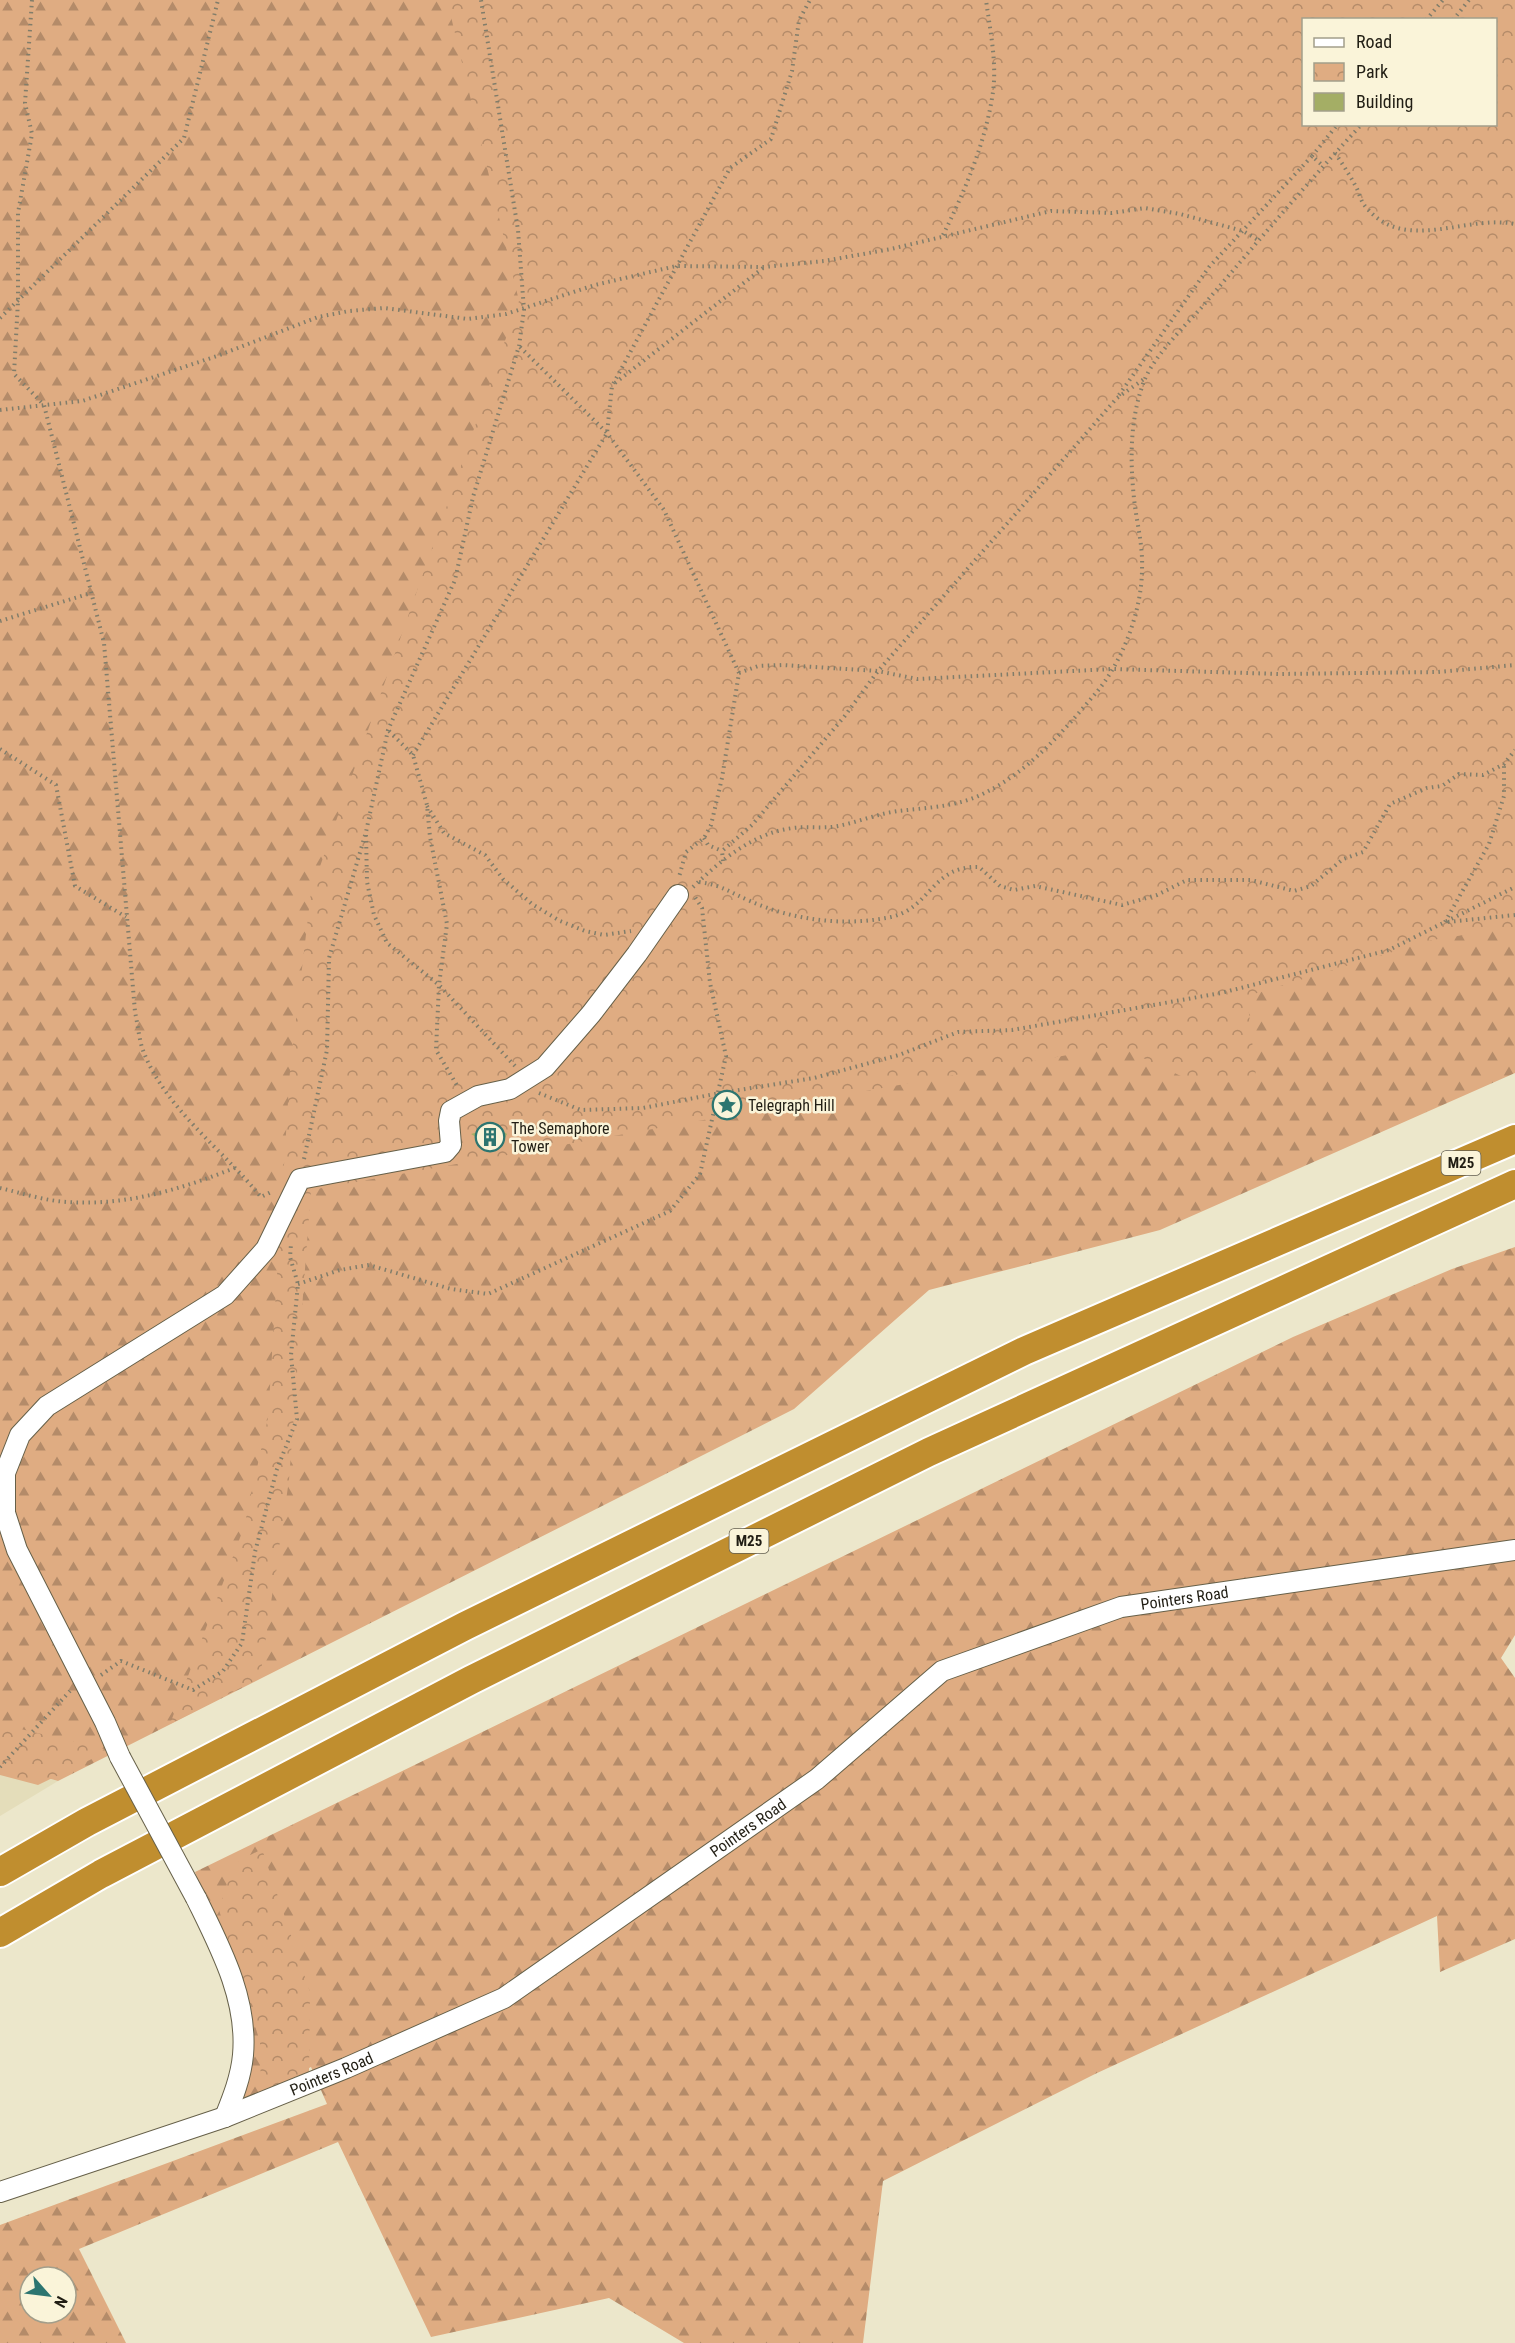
<svg xmlns="http://www.w3.org/2000/svg" width="1515" height="2343" font-family="'Roboto Condensed',sans-serif">
	<style>
		.built { fill: #e4ddba }
		.forest { fill: url(#forest-firs); fill-rule: evenodd }
		.park { fill: url(#park-crowns); fill-rule: evenodd }
		.building { fill: #a4ae65 }
		.lines { fill: none; stroke-linecap: round; stroke-linejoin: round }
		.minor-casing { stroke: #666049; stroke-width: 22 }
		.highway-casing { stroke: #fff; stroke-width: 32 }
		.path { stroke: #817d6a; stroke-width: 4; stroke-dasharray: 1.5 4.5; stroke-linecap: butt }
		.minor { stroke: #fff; stroke-width: 20 }
		.highway { stroke: #c08e2f; stroke-width: 28 }
		.minor-bridge-casing { stroke: #666049; stroke-width: 22; stroke-linecap: butt }
		.minor-bridge { stroke: #fff; stroke-width: 20 }
		.labels { text-anchor: middle; dominant-baseline: central; stroke-width: 5; stroke-linejoin: round; paint-order: stroke }
		.shield { fill: #faf4d9; stroke: #625e4f; stroke-width: 1.5 }
		.shield-label { font-size: 15px; font-weight: bold; fill: #211e14 }
		.poi-label { font-size: 16px; fill: #211e14; stroke: #faf4d9; text-anchor: start }
		.street-label { font-size: 16px; fill: #211e14; stroke: #faf4d9 }
	</style>
	<defs>
		<pattern id="forest-firs" width="22" height="20" patternUnits="userSpaceOnUse" patternTransform="scale(1.5)"><rect width="22" height="20" fill="#dfac82"/><path d="M5 1l3.5 6h-7zM16 11l3.5 6h-7z" fill="#b48b69"/></pattern>
		<pattern id="park-crowns" width="20" height="18" patternUnits="userSpaceOnUse" patternTransform="scale(1.5)"><rect width="20" height="18" fill="#dfac82"/><path d="M2 6a3 3 0 1 1 6 0M12 15a3 3 0 1 1 6 0" fill="none" stroke="#b48b69"/></pattern>
	</defs>
	<rect width="100%" height="100%" fill="#ece7cb"/>
	<polygon class="built" points="0,1764 58,1781 0,1816"/>
	<g class="forest">
		<polygon points="0,0 786,0 1515,782 1515,1073 1160,1230 929,1290 794,1409 58,1781 0,1764"/>
		<path d="M1515,1247V1635L1501,1658L1515,1678V1939L1440,1972L1437,1916L1095,2074L883,2181L863,2343H684L609,2298L431,2337L338,2142L79,2249L126,2343H0V2225L327,2104L311,2067L235,2106L251,2028L195,1872L1293,1337L1452,1269ZM30,2277H66V2313H30Z"/>
	</g>
	<g class="park">
		<path d="M447,0H1515V927L1432,940L1247,996L1257,1085L1185,1078L1118,1046L311,1190L289,1480L260,1678L170,1724L244,1527L268,1418L290,1070L311,892L519,301ZM1304,20H1496V124H1304Z"/>
		<polygon points="0,1724 104,1749 98,1756 38,1785 0,1775"/>
		<polygon points="262,1849 310,1992 309,2074 261,2097 260,2042 219,1910 233,1864"/>
	</g>
	<polygon class="building" points="496,1127 507,1134 501,1145 493,1147 471,1134"/>
	<g class="lines">
		<g class="minor-casing">
			<g id="minor">
				<polyline points="120,1757 105,1722 17,1550 5,1513 5,1473 20,1435 47,1406 225,1295 266,1249 300,1179 445,1152 451,1145 449,1121 451,1111 478,1096 510,1089 545,1067 591,1014 637,954 678,895"/>
				<path d="M196,1898C220,1947 248,1999 243,2055C241,2077 233,2097 225,2117"/>
				<path id="s1" d="M0,2192L225,2117L346,2068L504,1998L817,1779L942,1671L1121,1607L1515,1550"/>
			</g>
		</g>
		<g class="highway-casing">
			<g id="highway">
				<polyline points="0,1872 87,1822 465,1626 1024,1351 1515,1139"/>
				<polyline points="0,1933 101,1874 471,1680 929,1452 1515,1184"/>
			</g>
		</g>
		<g class="path">
			<path d="M32,0L25,103L32,134L18,213V301L14,374L44,405L104,643L135,1012C138,1025 139,1041 144,1053C167,1110 223,1150 261,1197L273,1191"/>
			<polyline points="1426,20 1443,0"/>
			<polyline points="1453,20 1469,0"/>
			<path d="M1335,153C1342,163 1349,174 1355,185C1359,191 1360,200 1365,206C1404,255 1465,214 1515,224"/>
			<polyline points="1312,156 1338,124"/>
			<path d="M943,235C965,191 986,141 993,92C997,62 990,30 986,0"/>
			<polyline points="0,318 184,138 218,0"/>
			<polyline points="520,347 607,433 664,510 739,673 722,778 711,825 704,838 686,852 679,877"/>
			<polyline points="615,383 763,268"/>
			<polyline points="1119,395 1209,267 1312,156 1323,166"/>
			<polyline points="0,410 82,401 217,356 318,317 349,311 384,308 468,319 506,314 595,285 676,266 764,267 824,261 891,249 1051,211 1112,213 1145,208 1180,214 1243,231 1258,240"/>
			<polyline points="0,621 91,593"/>
			<polyline points="739,673 758,666 783,665 878,671 917,679 1112,669 1280,674 1438,672 1515,665"/>
			<polyline points="389,731 413,755 427,805 430,837 447,924 439,985 436,1050 458,1087"/>
			<polyline points="0,749 56,785 75,886 126,917"/>
			<polyline points="413,755 607,433 612,386 730,168 771,139 792,71 799,20 810,0"/>
			<polyline points="427,806 444,833 485,855 503,879 532,904 560,921 585,931 604,935 631,931"/>
			<polyline points="366,835 367,882 374,915 387,943 439,985 515,1066"/>
			<polyline points="704,838 708,845 722,851"/>
			<polyline points="723,861 722,851 752,825 844,717 878,671 1117,398 1144,379"/>
			<path d="M699,882C722,885 731,893 750,901C793,920 844,927 891,917C931,908 932,865 979,867L1000,886L1014,890L1035,886L1122,905L1157,895L1187,880H1251L1294,891L1311,886L1343,859L1363,852L1390,804L1427,788L1442,786L1459,774L1483,775L1504,764L1515,750"/>
			<path d="M693,887C721,860 753,833 793,828C808,826 823,829 838,826C858,822 877,814 898,811C924,808 952,807 976,797C1025,776 1061,734 1095,694C1122,663 1142,611 1142,569C1143,549 1138,527 1135,507C1130,466 1129,423 1143,384C1151,359 1183,328 1201,308C1254,246 1306,184 1362,124"/>
			<polyline points="1445,922 1489,844 1504,796 1504,764"/>
			<polyline points="1448,922 1515,915"/>
			<polyline points="539,1093 581,1110 643,1108 720,1093 814,1078 899,1055 958,1032 1012,1030 1221,993 1389,950 1515,887"/>
			<polyline points="304,1159 327,1050 329,958 366,832 388,730 455,580 473,497 519,346 524,310 518,230 481,0"/>
			<path d="M0,1188C22,1193 45,1201 68,1202C127,1206 182,1189 237,1167"/>
			<polyline points="298,1284 340,1270 369,1265 451,1289 488,1294 670,1211 700,1174 726,1056 710,983 702,908 695,897"/>
			<polyline points="101,1675 121,1661 193,1690 223,1671 242,1643 255,1552 277,1469 297,1419 291,1355 298,1284 290,1257 291,1244"/>
			<polyline points="0,1767 70,1691"/>
		</g>
		<use href="#minor" class="minor"/>
		<use href="#highway" class="highway"/>
		<g class="minor-bridge-casing">
			<polyline id="minor-bridge" points="120,1757 196,1898"/>
		</g>
		<use href="#minor-bridge" class="minor-bridge"/>
	</g>
	<defs>
		<g id="sight-ring" transform="scale(1.5)"><circle r="9.5" fill="#faf4d9" stroke="#2c7570" stroke-width="1.5"/><path d="M0-6L1.8-2.2L6-1.7L2.9 1.2L3.7 5.4L0 3.3L-3.7 5.4L-2.9 1.2L-6-1.7L-1.8-2.2Z" fill="#2c7570"/></g>
		<g id="building-ring" transform="scale(1.5)"><circle r="9.5" fill="#faf4d9" stroke="#2c7570" stroke-width="1.5"/><path d="M-4-6H4V6H1V3H-1V6H-4ZM-2.5-4.3h1.7v1.8h-1.7ZM.8-4.3h1.7v1.8H.8ZM-2.5-1h1.7V.8h-1.7ZM.8-1h1.7V.8H.8Z" fill="#2c7570"/></g>
	</defs>
	<g fill-rule="evenodd">
		<use href="#sight-ring" x="727" y="1105"/>
		<use href="#building-ring" x="490" y="1137"/>
	</g>
	<g class="labels">
		<g class="shield">
			<rect x="1441.5" y="1151" width="39" height="24" rx="4.5"/>
			<rect x="729.5" y="1529" width="39" height="24" rx="4.5"/>
		</g>
		<g class="shield-label">
			<text x="1461" y="1163">M25</text>
			<text x="749" y="1541">M25</text>
		</g>
		<g class="poi-label">
			<text x="748" y="1105">Telegraph Hill</text>
			<text x="511" y="1128">The Semaphore<tspan x="511" dy="18">Tower</tspan></text>
		</g>
		<g class="street-label">
			<text stroke="none"><textPath href="#s1" startOffset="1342">Pointers Road</textPath></text>
			<text stroke="none"><textPath href="#s1" startOffset="838">Pointers Road</textPath></text>
			<text stroke="none"><textPath href="#s1" startOffset="352">Pointers Road</textPath></text>
		</g>
	</g>
	<rect x="1302" y="18" width="195" height="108" fill="#faf4d9" stroke="#a39e8a" stroke-width="1.5"/>
	<rect x="1314" y="38" width="30" height="9" fill="#ffffff" stroke="#a39e8a" stroke-width="1.5"/>
	<text x="1356" y="48" font-size="18" fill="#211e14">Road</text>
	<rect x="1314" y="63" width="30" height="18" fill="url(#park-crowns)" stroke="#a39e8a" stroke-width="1.5"/>
	<text x="1356" y="78" font-size="18" fill="#211e14">Park</text>
	<rect x="1314" y="93" width="30" height="18" fill="#a4ae65" stroke="#a39e8a" stroke-width="1.5"/>
	<text x="1356" y="108" font-size="18" fill="#211e14">Building</text>
	<g transform="translate(48 2295) rotate(118)"><circle r="28" fill="#faf4d9" stroke="#a39e8a" stroke-width="1.5"/>
	<path d="M0-4.5L10 22L0 15L-10 22Z" fill="#2c7570"/>
	<text y="-9" font-size="16" font-weight="bold" text-anchor="middle" fill="#211e14">N</text>
	</g>
</svg>
